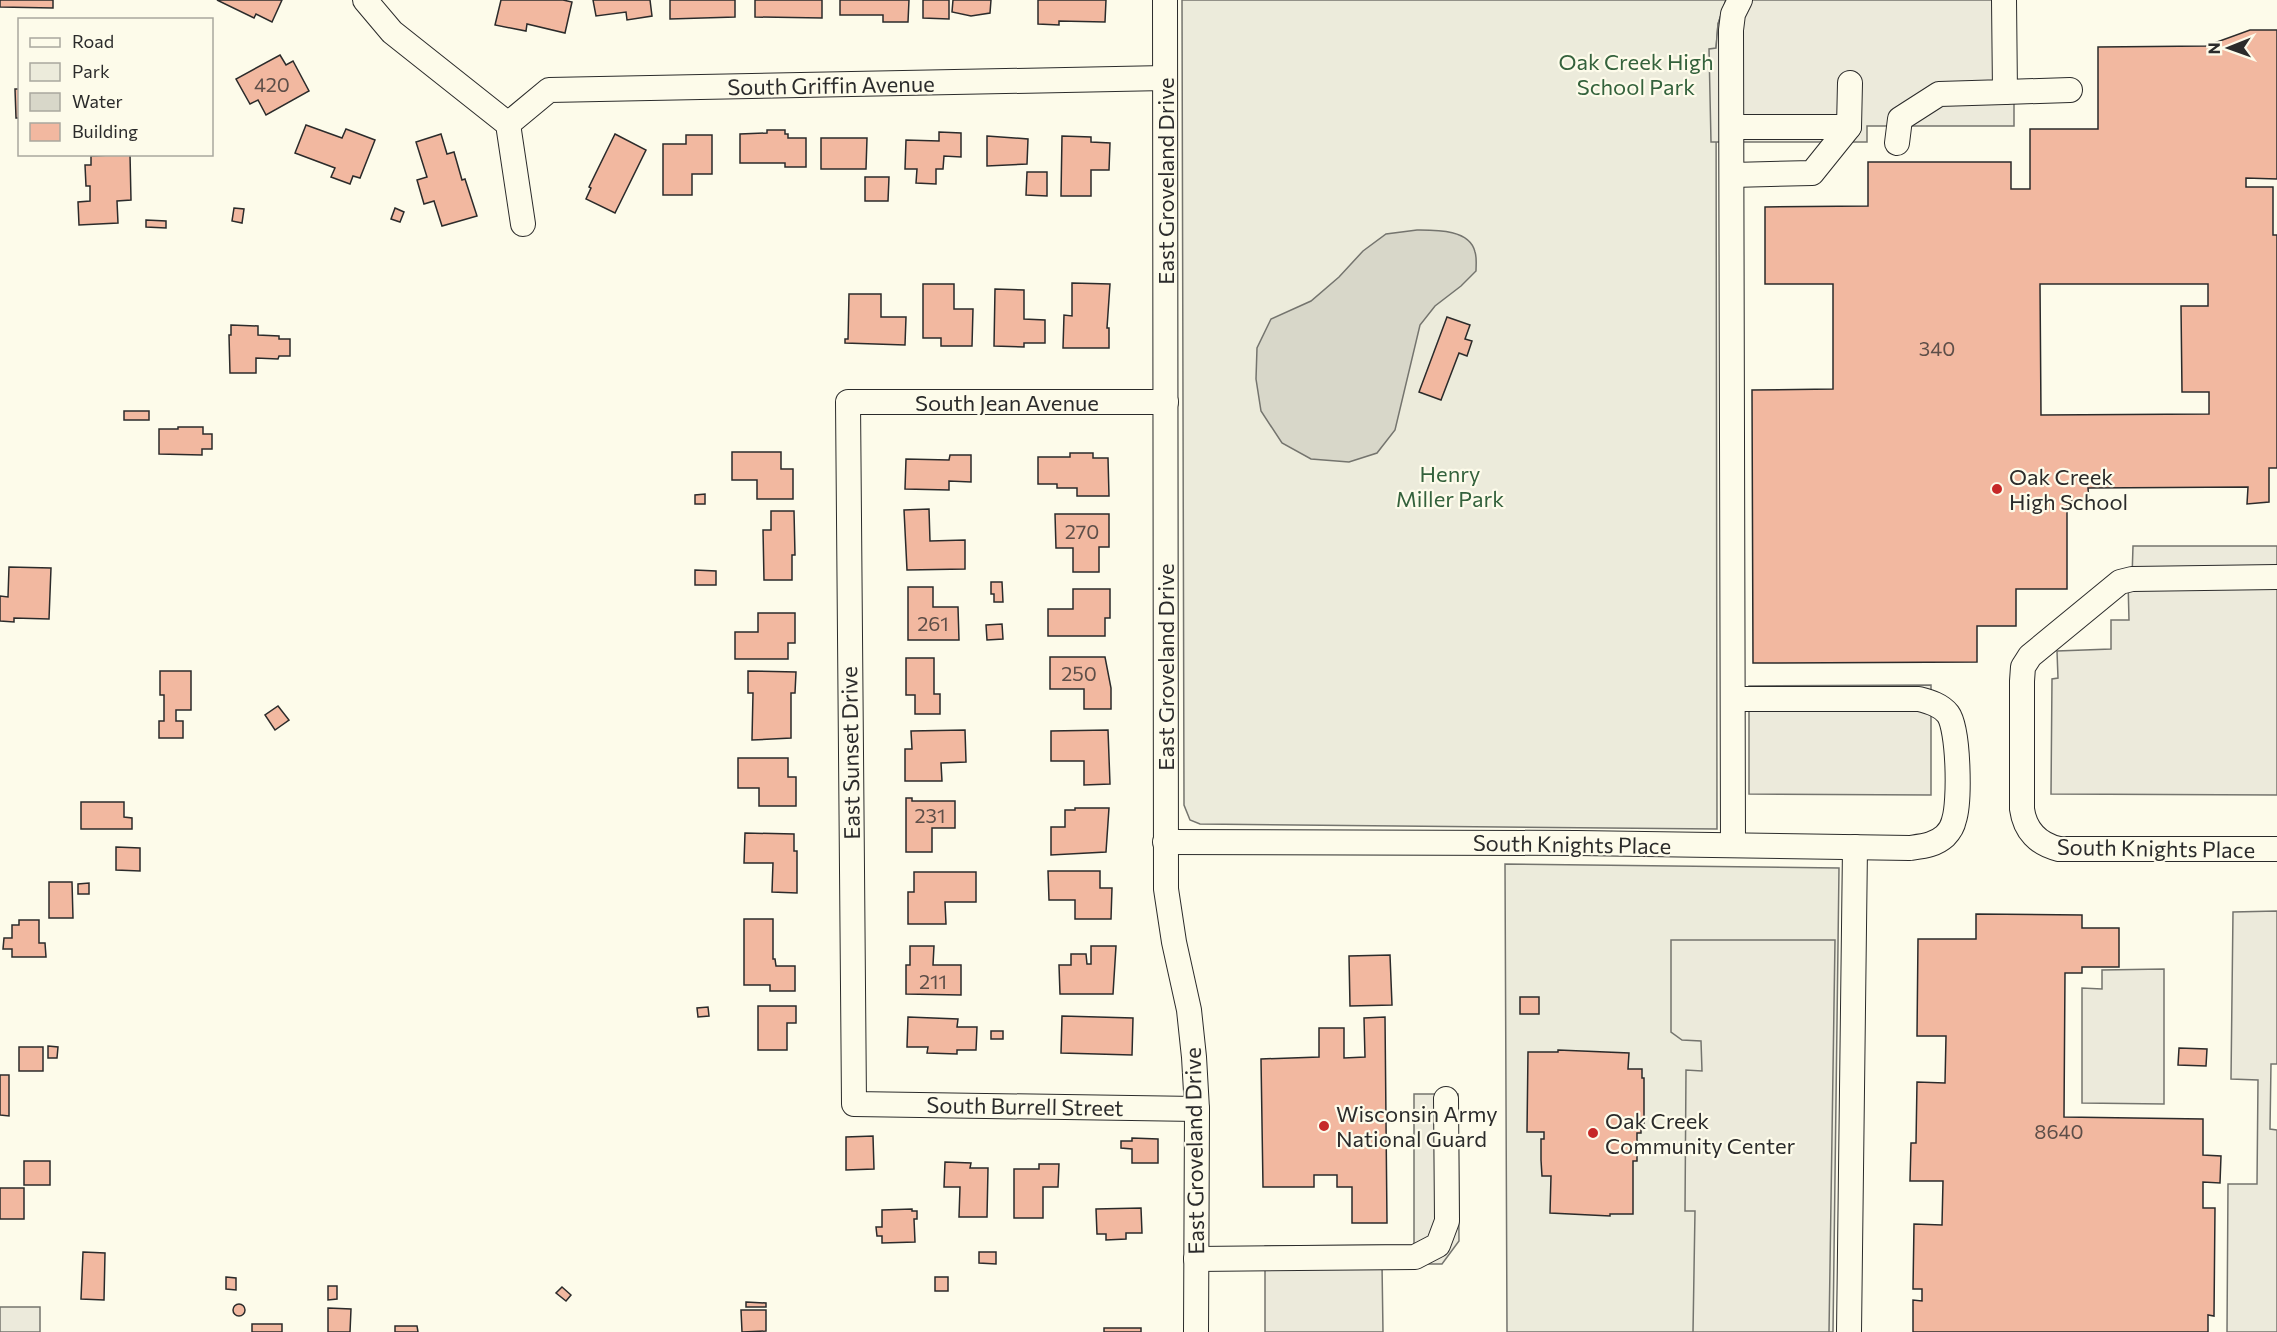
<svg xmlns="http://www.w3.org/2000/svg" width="2277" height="1332" font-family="Commissioner,sans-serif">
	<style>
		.green { fill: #ecebdb; stroke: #74746e; stroke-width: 1.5 }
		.parking { fill: #eceadb; stroke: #74746e; stroke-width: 1.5 }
		.water { fill: #d8d7c9; stroke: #74746e; stroke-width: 1.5 }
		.building { fill: #f2b8a0; stroke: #2b2b2b; stroke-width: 1.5; fill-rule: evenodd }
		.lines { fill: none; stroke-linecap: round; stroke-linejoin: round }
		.minor-casing { stroke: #2b2b2b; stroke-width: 26 }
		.minor { stroke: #fdfbea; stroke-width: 24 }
		.poi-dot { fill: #c62828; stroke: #fdfbea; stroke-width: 2 }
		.labels { text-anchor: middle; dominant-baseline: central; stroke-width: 4.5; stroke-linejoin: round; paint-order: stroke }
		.number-label { font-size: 20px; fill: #5d4e48 }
		.park-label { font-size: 22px; fill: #34623c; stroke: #fdfbea }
		.street-label { font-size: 22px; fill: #2b2b2b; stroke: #fdfbea }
		.poi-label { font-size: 22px; fill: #2b2b2b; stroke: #fdfbea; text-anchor: start }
	</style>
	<rect width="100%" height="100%" fill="#fdfbea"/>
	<g class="green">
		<polygon points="1182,0 1726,0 1718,24 1716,49 1717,829 1200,824 1190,820 1184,805"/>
		<polygon points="1505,864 1839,868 1833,1332 1507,1332"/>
	</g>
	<g class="parking">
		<polygon points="1726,0 2014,0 2014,126 1867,126 1867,142 1711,142 1709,49 1716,48 1718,24"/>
		<polygon points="2133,546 2277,546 2277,795 2051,794 2052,679 2058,678 2057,651 2111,649 2111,620 2129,620 2128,580 2132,578"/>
		<polygon points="1931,685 1931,795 1749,794 1749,686"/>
		<polygon points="2277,911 2277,1064 2271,1064 2270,1129 2277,1130 2277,1332 2227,1332 2228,1184 2257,1184 2258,1080 2231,1079 2233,912"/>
		<polygon points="1671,940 1835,940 1829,1332 1693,1332 1695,1211 1685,1211 1686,1070 1702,1071 1701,1041 1682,1040 1671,1032"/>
		<polygon points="2164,969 2164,1104 2082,1103 2082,988 2102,989 2102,970"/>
		<polygon points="1414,1094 1458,1094 1459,1241 1442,1264 1382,1264 1383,1332 1265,1332 1265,1246 1414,1245"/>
		<rect x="0" y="1307" width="40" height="25"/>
	</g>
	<path class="water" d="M1417,230C1435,230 1470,229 1475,252C1477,258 1476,265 1476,271L1461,286L1435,306L1420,325L1395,430L1377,453L1349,462L1311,459L1282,443L1261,411L1256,379L1257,348L1271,319L1311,301L1339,277L1363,251L1386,234Z"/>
	<g class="building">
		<polygon points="0,0 53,0 53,8 0,7"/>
		<polygon points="217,0 282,0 272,22 256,14 254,18"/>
		<polygon points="501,0 563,0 572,2 565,33 527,24 526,31 495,25"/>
		<polygon points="593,0 650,0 652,16 627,20 626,12 596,16"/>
		<polygon points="670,0 735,0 735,17 670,19"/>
		<polygon points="755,0 822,0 822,18 755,17"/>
		<polygon points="840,0 909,0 908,22 883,22 883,15 840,15"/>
		<polygon points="923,0 949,0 949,19 923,18"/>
		<polygon points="953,0 991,0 990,13 971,16 952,12"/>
		<polygon points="1038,0 1106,0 1105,22 1059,21 1059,25 1038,24"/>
		<path d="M2250,30H2277V179L2246,178V187H2273V235H2277V468H2269V502L2247,504L2248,487L2088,488L2089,501H2067V589H2016V626H1977V662L1753,663L1752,390L1833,389V284H1765V207L1868,206V162H2011V189H2030V129H2098V47L2206,46ZM2040,284H2208V306H2181L2182,392H2209V414L2041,415Z"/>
		<polygon points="280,55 286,65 293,61 309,91 266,115 258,100 250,104 236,79"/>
		<polygon points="15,89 20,89 20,118 16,118"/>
		<polygon points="306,125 342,138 346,129 375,140 360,178 353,176 350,184 331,177 335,168 295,153"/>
		<polygon points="767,130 785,130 785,134 788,134 788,138 806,138 806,167 785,167 785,163 740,163 740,134 767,133"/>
		<polygon points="939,132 961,133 961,157 944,156 943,169 936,169 936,184 916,183 917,169 905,169 906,140 939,141"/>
		<polygon points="441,134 447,154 454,152 462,180 465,179 477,216 442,226 434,201 424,204 417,180 427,177 416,142"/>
		<polygon points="615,134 646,150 615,213 586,199 591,188 589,187"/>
		<polygon points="686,135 712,135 712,174 692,174 692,195 663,195 663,144 686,144"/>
		<polygon points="987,136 1028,139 1027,164 987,166"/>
		<polygon points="1062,136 1091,137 1091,142 1110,143 1109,170 1091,170 1091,196 1061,196"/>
		<polygon points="821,138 867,138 866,169 821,169"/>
		<polygon points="130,154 131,200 117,201 118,223 79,225 78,202 90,201 90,186 86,186 85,165 91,165 91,156"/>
		<polygon points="1027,172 1047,172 1047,196 1026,195"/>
		<polygon points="865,177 889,177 888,201 865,201"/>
		<polygon points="234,208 244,209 242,223 232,221"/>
		<polygon points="395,208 404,212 400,222 391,219"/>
		<polygon points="146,220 166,221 166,228 146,227"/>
		<polygon points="1072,283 1110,284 1107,328 1109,328 1109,348 1063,348 1064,315 1072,316"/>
		<polygon points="923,284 954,284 954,309 973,309 972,346 941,346 941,338 923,338"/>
		<polygon points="995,289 1024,290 1024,319 1045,320 1045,343 1024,343 1024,347 994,346"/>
		<polygon points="849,294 881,294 881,317 906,317 905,345 845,343 845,339 848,339"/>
		<polygon points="1447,317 1470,325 1465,339 1472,341 1467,356 1459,353 1441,400 1419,392"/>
		<polygon points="231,325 258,326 258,335 279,336 279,339 290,339 290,356 279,356 278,359 256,358 256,373 230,373 229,335 231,335"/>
		<rect x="124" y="411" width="25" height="9"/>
		<polygon points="178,427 203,427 203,434 212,434 212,449 202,449 202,455 159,454 159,429 178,429"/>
		<polygon points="732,452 781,452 781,469 793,469 793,499 757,499 757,480 732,480"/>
		<polygon points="1070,453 1093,453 1093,458 1108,458 1109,496 1077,496 1077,488 1057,488 1057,484 1038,484 1038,457 1070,457"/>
		<polygon points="950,455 971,455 971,482 949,481 949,490 905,489 906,459 949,460"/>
		<polygon points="705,494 705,504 695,504 695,495"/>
		<polygon points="929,509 930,541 965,540 965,569 907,570 904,510"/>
		<polygon points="771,511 794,511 795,555 792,555 792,580 764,580 763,530 771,530"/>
		<polygon points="1055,514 1109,514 1109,547 1099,547 1099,572 1073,572 1073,548 1056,548"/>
		<polygon points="9,567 51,568 49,619 14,618 14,622 0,621 0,596 8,597"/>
		<polygon points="695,570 716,571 716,585 695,585"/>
		<polygon points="991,582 1002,582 1003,602 994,602 994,594 991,594"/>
		<polygon points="908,587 933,587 933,607 958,607 959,640 908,640"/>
		<polygon points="1073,589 1110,589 1110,618 1105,618 1105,636 1048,636 1048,609 1073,609"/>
		<polygon points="758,613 795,613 795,643 788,643 788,659 735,659 735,632 758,632"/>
		<polygon points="1002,624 1003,639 987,640 986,625"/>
		<polygon points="1050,657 1105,657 1111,688 1111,709 1084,709 1084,689 1050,689"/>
		<polygon points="906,658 934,658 934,694 940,694 940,714 915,714 915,695 906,695"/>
		<polygon points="160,671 191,671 191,710 176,710 176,721 183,721 183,738 159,738 159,721 164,721 164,695 160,695"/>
		<polygon points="748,671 796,672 795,693 791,693 791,738 752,740 753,693 748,693"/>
		<polygon points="278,706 289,720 275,730 265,715"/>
		<polygon points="965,730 966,762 941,763 942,781 905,781 905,749 912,749 911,731"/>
		<polygon points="1108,730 1110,784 1084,785 1084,761 1051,761 1051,731"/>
		<polygon points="738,758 788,758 788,777 796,777 796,806 759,806 759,788 738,788"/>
		<polygon points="906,798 912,798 912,801 955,801 955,828 932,828 932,852 906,852"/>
		<polygon points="81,802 124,802 124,817 132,818 132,829 81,829"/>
		<polygon points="1075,808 1109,808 1106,852 1051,855 1051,827 1065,827 1065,810 1075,810"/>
		<polygon points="745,833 794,834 794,851 797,851 797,893 772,892 773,863 744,863"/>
		<polygon points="116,847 140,848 140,871 116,870"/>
		<polygon points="1048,871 1100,871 1100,888 1112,888 1111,919 1075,919 1075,900 1049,900"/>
		<polygon points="914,872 976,872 976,902 945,902 946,924 908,924 908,892 914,892"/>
		<polygon points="49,882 72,882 73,918 49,918"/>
		<polygon points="89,883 89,894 78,894 78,884"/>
		<polygon points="1976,914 2082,915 2082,928 2119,928 2119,967 2082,967 2082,973 2065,973 2064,1117 2203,1119 2203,1155 2221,1156 2220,1183 2203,1182 2203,1208 2215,1208 2214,1316 2208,1315 2208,1332 1913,1332 1913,1300 1922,1301 1922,1289 1913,1289 1914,1224 1942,1225 1943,1181 1910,1181 1911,1143 1916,1143 1917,1082 1945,1083 1946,1036 1917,1036 1918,939 1976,939"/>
		<polygon points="744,919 773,919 773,959 775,959 776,966 795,966 795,991 770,991 770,985 744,985"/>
		<polygon points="19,920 39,920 39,943 45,943 46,957 12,957 12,949 3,949 4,938 12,938 12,925 19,925"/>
		<polygon points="910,946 934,946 933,965 961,965 961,995 906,994 906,965 910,965"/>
		<polygon points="1091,946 1116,946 1113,994 1060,994 1059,965 1071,965 1071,954 1086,954 1087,964 1091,964"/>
		<polygon points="1390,955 1392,1005 1350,1006 1349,956"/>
		<rect x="1520" y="997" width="19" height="17"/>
		<polygon points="758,1006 796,1006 796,1023 787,1023 787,1050 758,1050"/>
		<polygon points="708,1007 709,1016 698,1017 697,1008"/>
		<polygon points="1062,1016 1133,1018 1132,1055 1061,1053"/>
		<polygon points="908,1017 958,1019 957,1027 977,1027 976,1050 957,1050 957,1054 927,1053 928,1047 907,1047"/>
		<polygon points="1385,1017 1387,1223 1352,1223 1352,1187 1337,1187 1337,1175 1314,1175 1314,1187 1263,1187 1261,1059 1319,1057 1319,1028 1344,1028 1344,1058 1365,1057 1364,1018"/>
		<rect x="991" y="1031" width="12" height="8"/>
		<polygon points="48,1046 58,1047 57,1058 48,1058"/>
		<rect x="19" y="1047" width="24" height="24"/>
		<polygon points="2179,1048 2207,1049 2206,1066 2178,1065"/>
		<polygon points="1558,1050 1629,1053 1628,1069 1642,1069 1642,1078 1644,1078 1644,1123 1641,1123 1641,1133 1637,1133 1637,1161 1633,1161 1633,1214 1610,1214 1610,1216 1550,1213 1551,1176 1542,1176 1541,1160 1541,1139 1544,1139 1544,1132 1527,1132 1528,1052 1558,1052"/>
		<polygon points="0,1075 9,1075 9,1116 0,1115"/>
		<polygon points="873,1136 874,1169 846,1170 846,1137"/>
		<polygon points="1132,1138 1158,1139 1158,1163 1132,1163 1132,1149 1121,1148 1121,1141 1132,1141"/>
		<rect x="24" y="1161" width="26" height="24"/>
		<polygon points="945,1162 971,1163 970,1168 988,1168 987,1217 959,1217 960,1187 944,1187"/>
		<polygon points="1039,1164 1059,1164 1058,1187 1043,1187 1043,1218 1014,1218 1014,1169 1039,1169"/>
		<rect x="0" y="1188" width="24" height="31"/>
		<polygon points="1141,1208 1142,1233 1126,1233 1126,1239 1106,1240 1106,1234 1097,1234 1096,1209"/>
		<polygon points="912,1209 912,1211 917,1211 917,1219 914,1219 915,1242 882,1243 882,1236 877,1236 876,1227 882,1227 882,1210"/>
		<polygon points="83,1252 105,1253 104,1300 81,1299"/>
		<polygon points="979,1252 996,1252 996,1264 979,1263"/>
		<polygon points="226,1277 236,1278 236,1290 226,1289"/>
		<rect x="935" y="1277" width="13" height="14"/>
		<polygon points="328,1286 337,1286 337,1299 328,1300"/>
		<polygon points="562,1287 571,1295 566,1301 556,1293"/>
		<polygon points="746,1302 766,1303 766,1307 746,1307"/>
		<circle cx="239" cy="1310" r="6"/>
		<polygon points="328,1308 351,1309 350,1332 328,1332"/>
		<polygon points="741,1310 766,1310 766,1331 742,1332"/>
		<rect x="252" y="1324" width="30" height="8"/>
		<polygon points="395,1326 417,1326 418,1332 395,1332"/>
		<rect x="1104" y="1328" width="37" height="4"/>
	</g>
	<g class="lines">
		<g class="minor-casing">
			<g id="minor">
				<polyline points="365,0 392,32 508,124 523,224"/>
				<polyline points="1165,0 1166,889 1174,942 1189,1010 1194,1057 1197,1109 1196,1332"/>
				<polyline points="2005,92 2070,90"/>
				<polyline points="508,124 549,90 1165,78"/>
				<polyline points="1732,127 1849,127 1850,83"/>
				<polyline points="1897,143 1900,119 1939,94 2005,92 2004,0"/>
				<polyline points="1732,175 1812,173 1849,127"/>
				<polyline points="1166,402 848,402 854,1104 1197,1109"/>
				<path d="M2277,577L2132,579L2120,582L2030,656L2023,667L2022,681V809C2025,831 2038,844 2059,849H2277"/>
				<path d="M1165,842L1577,843L1910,848C1924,846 1935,845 1945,836C1949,832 1953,825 1954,820C1960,802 1959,729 1948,714C1941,705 1930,702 1919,699H1733"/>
				<polyline points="1733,845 1731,30 1733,14 1740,0"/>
				<polyline points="1196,1259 1415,1257 1438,1245 1447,1221 1446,1099"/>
				<polyline points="1849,1332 1855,847"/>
			</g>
		</g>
		<use href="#minor" class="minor"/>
	</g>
	<g class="poi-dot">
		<circle cx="1997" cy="489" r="6"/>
		<circle cx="1324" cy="1126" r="6"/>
		<circle cx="1593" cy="1133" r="6"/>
	</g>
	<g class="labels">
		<g class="number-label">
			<text x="272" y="84">420</text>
			<text x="1937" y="348">340</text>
			<text x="1082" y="531">270</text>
			<text x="933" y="623">261</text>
			<text x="1079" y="673">250</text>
			<text x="930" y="815">231</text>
			<text x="933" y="981">211</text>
			<text x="2059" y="1131">8640</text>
		</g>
		<g class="park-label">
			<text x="1636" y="61">Oak Creek High<tspan x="1636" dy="25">School Park</tspan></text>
			<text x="1450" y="473">Henry<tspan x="1450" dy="25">Miller Park</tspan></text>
		</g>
		<g class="street-label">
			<text transform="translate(831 85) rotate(-1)">South Griffin Avenue</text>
			<text transform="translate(1165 181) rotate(-90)">East Groveland Drive</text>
			<text x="1007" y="402">South Jean Avenue</text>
			<text transform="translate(1165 667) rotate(-90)">East Groveland Drive</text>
			<text transform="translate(850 753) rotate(-91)">East Sunset Drive</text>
			<text transform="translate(1572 844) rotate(1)">South Knights Place</text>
			<text transform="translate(2156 848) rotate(1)">South Knights Place</text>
			<text transform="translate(1025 1106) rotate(1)">South Burrell Street</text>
			<text transform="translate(1194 1151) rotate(-91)">East Groveland Drive</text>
		</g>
		<g class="poi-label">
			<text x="2009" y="476">Oak Creek<tspan x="2009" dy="25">High School</tspan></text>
			<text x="1336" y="1113">Wisconsin Army<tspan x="1336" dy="25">National Guard</tspan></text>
			<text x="1605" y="1120">Oak Creek<tspan x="1605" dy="25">Community Center</tspan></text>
		</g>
	</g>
	<rect x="18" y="18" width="195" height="138" fill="#fdfbea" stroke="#a9a89e" stroke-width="1.5"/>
	<rect x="30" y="38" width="30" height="9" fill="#fdfbea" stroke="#a9a89e" stroke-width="1.5"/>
	<text x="72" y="48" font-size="18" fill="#2b2b2b">Road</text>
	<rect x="30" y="63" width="30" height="18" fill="#ecebdb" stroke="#a9a89e" stroke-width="1.5"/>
	<text x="72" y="78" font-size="18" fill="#2b2b2b">Park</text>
	<rect x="30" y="93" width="30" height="18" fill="#d8d7c9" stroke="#a9a89e" stroke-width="1.5"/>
	<text x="72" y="108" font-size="18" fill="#2b2b2b">Water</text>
	<rect x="30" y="123" width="30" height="18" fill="#f2b8a0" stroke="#a9a89e" stroke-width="1.5"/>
	<text x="72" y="138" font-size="18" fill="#2b2b2b">Building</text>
	<g transform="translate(2229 48) rotate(269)" stroke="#fdfbea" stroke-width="4.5" paint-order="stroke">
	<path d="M0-4.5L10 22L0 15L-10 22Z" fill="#2b2b2b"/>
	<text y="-9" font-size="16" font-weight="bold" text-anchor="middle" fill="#2b2b2b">N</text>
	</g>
</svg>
